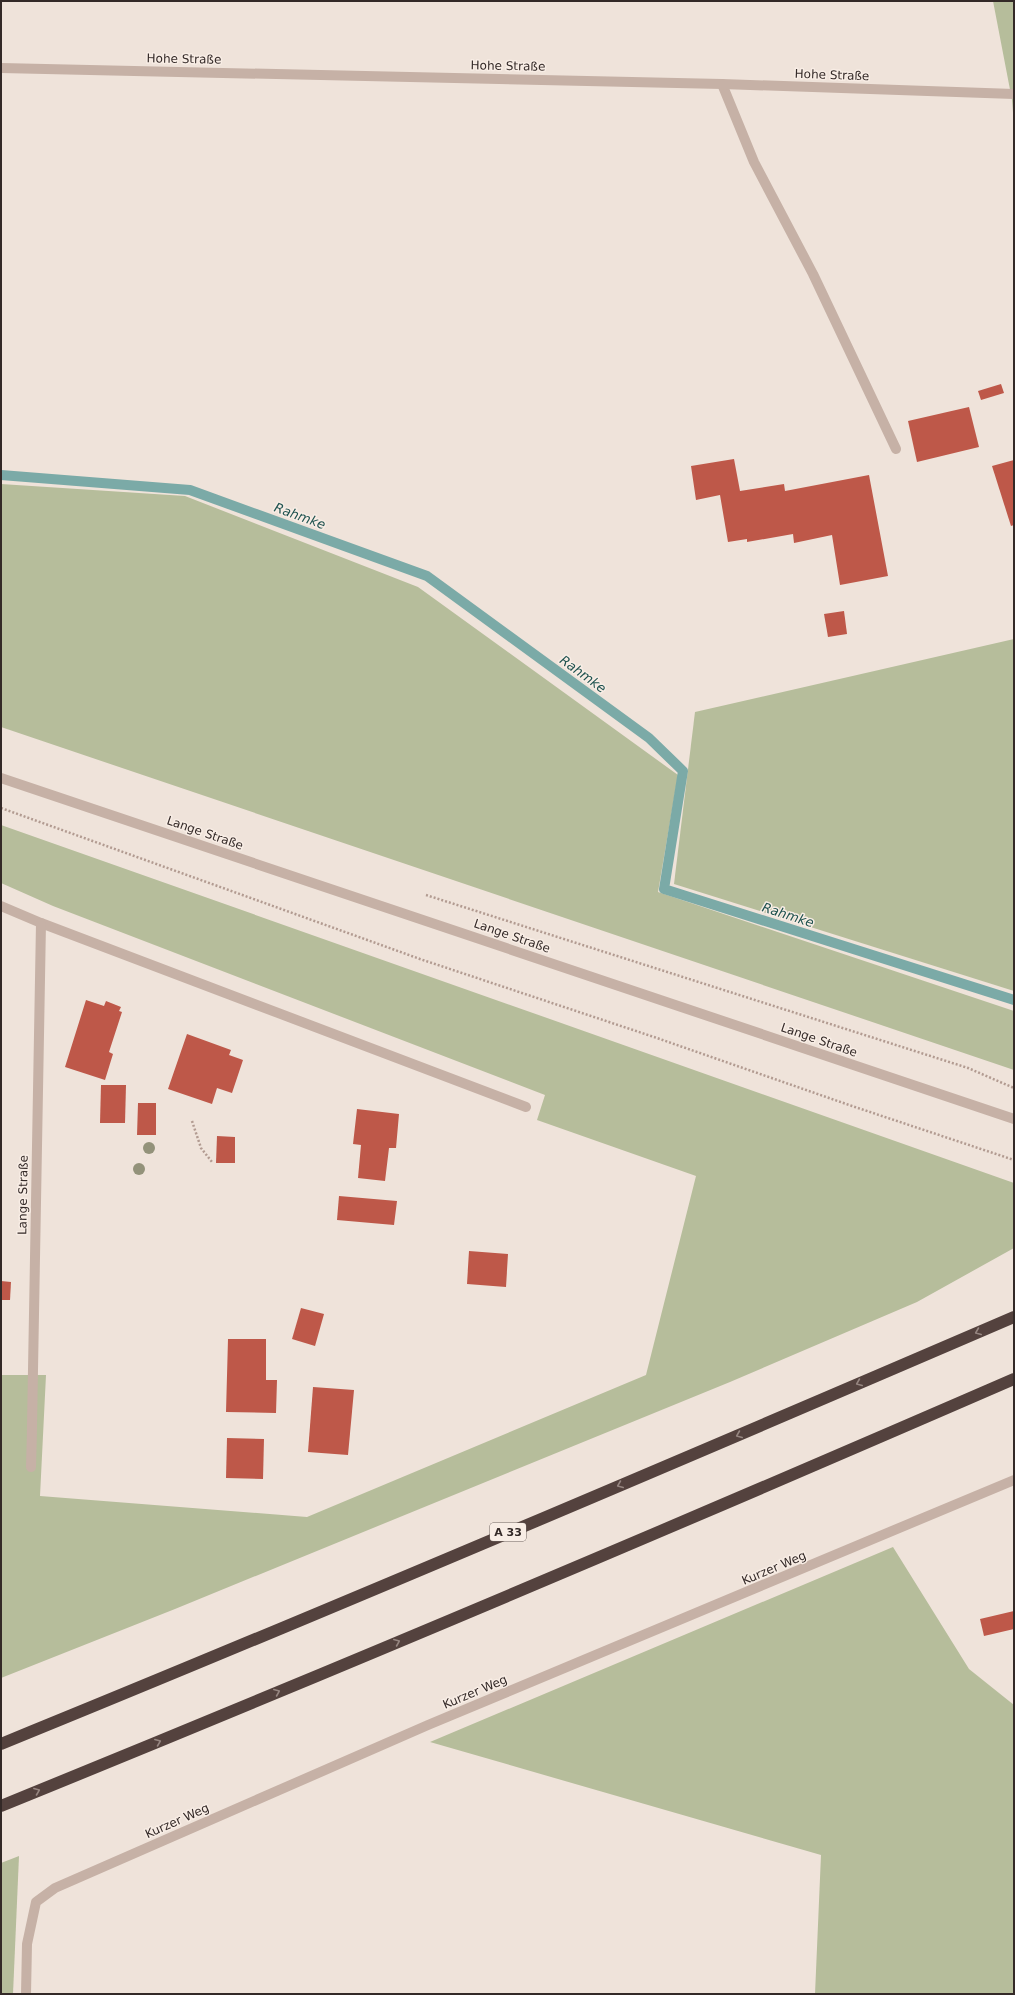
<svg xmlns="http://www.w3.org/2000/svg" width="1015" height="1995" font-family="'DejaVu Sans',sans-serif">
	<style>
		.green { fill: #b6bd9b }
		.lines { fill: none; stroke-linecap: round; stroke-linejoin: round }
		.stream { stroke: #7baaa7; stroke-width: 10 }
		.building { fill: #be5849 }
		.path { stroke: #b29b91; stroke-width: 2.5; stroke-dasharray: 2 2; stroke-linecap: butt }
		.service { stroke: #c6b1a6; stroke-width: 10 }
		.minor { stroke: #c6b1a6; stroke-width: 10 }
		.tertiary { stroke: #c6b1a6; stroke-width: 10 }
		.motorway { stroke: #54423e; stroke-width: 12 }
		.tree { fill: #93927a }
		.oneway { stroke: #968681 }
		.labels { text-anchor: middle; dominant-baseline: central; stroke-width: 3; stroke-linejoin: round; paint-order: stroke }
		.shield { fill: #f8ede5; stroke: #6e6460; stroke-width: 1 }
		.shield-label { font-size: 11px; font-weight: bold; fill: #332927 }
		.street-label { font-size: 12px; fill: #332927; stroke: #f8ede5 }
		.water-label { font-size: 13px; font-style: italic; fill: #1f524f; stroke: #f8ede5 }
	</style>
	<rect width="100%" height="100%" fill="#efe3da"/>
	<g class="green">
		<polygon points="993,1 1014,1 1014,125 1012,100"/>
		<polygon points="1,484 185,496 418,587 678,775 658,892 1014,1011 1014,1070 1,727"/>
		<polygon points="1014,639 1014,991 674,884 695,712"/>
		<polygon points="1,825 1014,1183 1014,1248 917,1302 730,1382 175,1609 1,1678 1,1375 46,1375 40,1496 307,1517 646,1375 696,1176 537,1120 545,1095 53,906 1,883"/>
		<polygon points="893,1547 969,1669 1014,1705 1014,1994 815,1994 821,1855 430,1742"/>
		<polygon points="19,1856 13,1994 1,1994 1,1863"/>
	</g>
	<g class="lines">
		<polyline class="stream" points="1,475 190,490 427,576 649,738 683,771 664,889 1014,1000"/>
	</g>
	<g class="building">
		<polygon points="1001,384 1004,393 981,400 978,391"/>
		<polygon points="969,407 979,447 917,462 908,421"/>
		<polygon points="734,459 740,491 784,484 785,491 869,475 888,576 840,585 832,535 794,543 793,534 747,542 747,539 728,542 720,495 696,500 691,466"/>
		<polygon points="1014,460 1014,525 1011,526 992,466"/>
		<polygon points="844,611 847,634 828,637 824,614"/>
		<polygon points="86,1000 104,1006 106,1001 121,1007 119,1011 122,1012 109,1052 113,1054 105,1080 65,1067"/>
		<polygon points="187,1034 231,1050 229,1055 243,1060 232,1093 217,1088 212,1104 168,1089"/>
		<polygon points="101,1085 126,1085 125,1123 100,1123"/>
		<polygon points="138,1103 156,1103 156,1135 137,1135"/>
		<polygon points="357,1109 399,1114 396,1148 389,1148 385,1181 358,1178 361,1145 353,1144"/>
		<polygon points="217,1136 235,1137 235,1163 216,1163"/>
		<polygon points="339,1196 397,1201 394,1225 337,1220"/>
		<polygon points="469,1251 508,1254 506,1287 467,1284"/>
		<polygon points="1,1281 11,1282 10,1300 1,1300"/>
		<polygon points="301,1308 324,1314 315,1346 292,1339"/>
		<polygon points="228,1339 266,1339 266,1380 277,1380 276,1413 226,1412"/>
		<polygon points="313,1387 354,1390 348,1455 308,1452"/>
		<polygon points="227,1438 264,1439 263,1479 226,1478"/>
		<polygon points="1014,1611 1014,1629 984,1636 980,1619"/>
	</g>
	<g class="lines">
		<g class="path">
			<polyline points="1,808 420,959 654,1037 852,1106 1014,1160"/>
			<polyline points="426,895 968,1068 1014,1088"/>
			<polyline points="192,1121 201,1148 212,1162"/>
		</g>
		<polyline class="service" points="722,84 754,162 813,274 896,449"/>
		<g class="minor">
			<polyline points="1,68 722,84 1014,94"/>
			<polyline points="1,906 41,923 526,1107"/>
			<path d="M31,1467C36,1286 39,1105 41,923"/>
			<polyline points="26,1994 27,1944 36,1902 55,1888 428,1725 1014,1480"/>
		</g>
		<polyline class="tertiary" points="1,778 1014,1119"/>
		<g class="motorway">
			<path d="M1,1744C340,1606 677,1462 1014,1317"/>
			<path d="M1,1806C340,1668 678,1525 1014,1379"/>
		</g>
	</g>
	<g class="tree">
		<circle cx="149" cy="1148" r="6"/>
		<circle cx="139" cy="1169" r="6"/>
	</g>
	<defs><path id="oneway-chevron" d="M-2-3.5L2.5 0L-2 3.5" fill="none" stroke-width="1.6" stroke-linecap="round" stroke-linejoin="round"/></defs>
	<g class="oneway">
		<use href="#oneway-chevron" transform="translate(978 1332) rotate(157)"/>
		<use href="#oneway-chevron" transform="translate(859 1383) rotate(157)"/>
		<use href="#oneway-chevron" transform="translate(739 1435) rotate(157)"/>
		<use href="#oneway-chevron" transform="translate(620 1485) rotate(157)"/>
		<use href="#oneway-chevron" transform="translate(397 1642) rotate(-23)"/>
		<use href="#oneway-chevron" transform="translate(277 1692) rotate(-23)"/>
		<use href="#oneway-chevron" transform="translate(158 1742) rotate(-22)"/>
		<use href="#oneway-chevron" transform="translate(37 1791) rotate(-22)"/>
	</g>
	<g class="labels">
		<rect class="shield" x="490" y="1523" width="36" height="18" rx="3"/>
		<g class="shield-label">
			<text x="508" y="1532">A 33</text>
		</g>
		<g class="street-label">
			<text transform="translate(184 59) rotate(1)">Hohe Straße</text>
			<text transform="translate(508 66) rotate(1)">Hohe Straße</text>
			<text transform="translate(832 75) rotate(2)">Hohe Straße</text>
			<text transform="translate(205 833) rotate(19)">Lange Straße</text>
			<text transform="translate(512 936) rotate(19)">Lange Straße</text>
			<text transform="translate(819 1040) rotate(19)">Lange Straße</text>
			<text transform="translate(23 1195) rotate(-89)">Lange Straße</text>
			<text transform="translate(774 1568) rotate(-23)">Kurzer Weg</text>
			<text transform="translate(475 1692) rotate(-23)">Kurzer Weg</text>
			<text transform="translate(177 1821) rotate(-24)">Kurzer Weg</text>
		</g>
		<g class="water-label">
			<text transform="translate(300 516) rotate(20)">Rahmke</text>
			<text transform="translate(583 674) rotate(36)">Rahmke</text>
			<text transform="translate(788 915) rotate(18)">Rahmke</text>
		</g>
	</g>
	<rect width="1015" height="1995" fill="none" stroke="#332927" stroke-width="4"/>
</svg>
